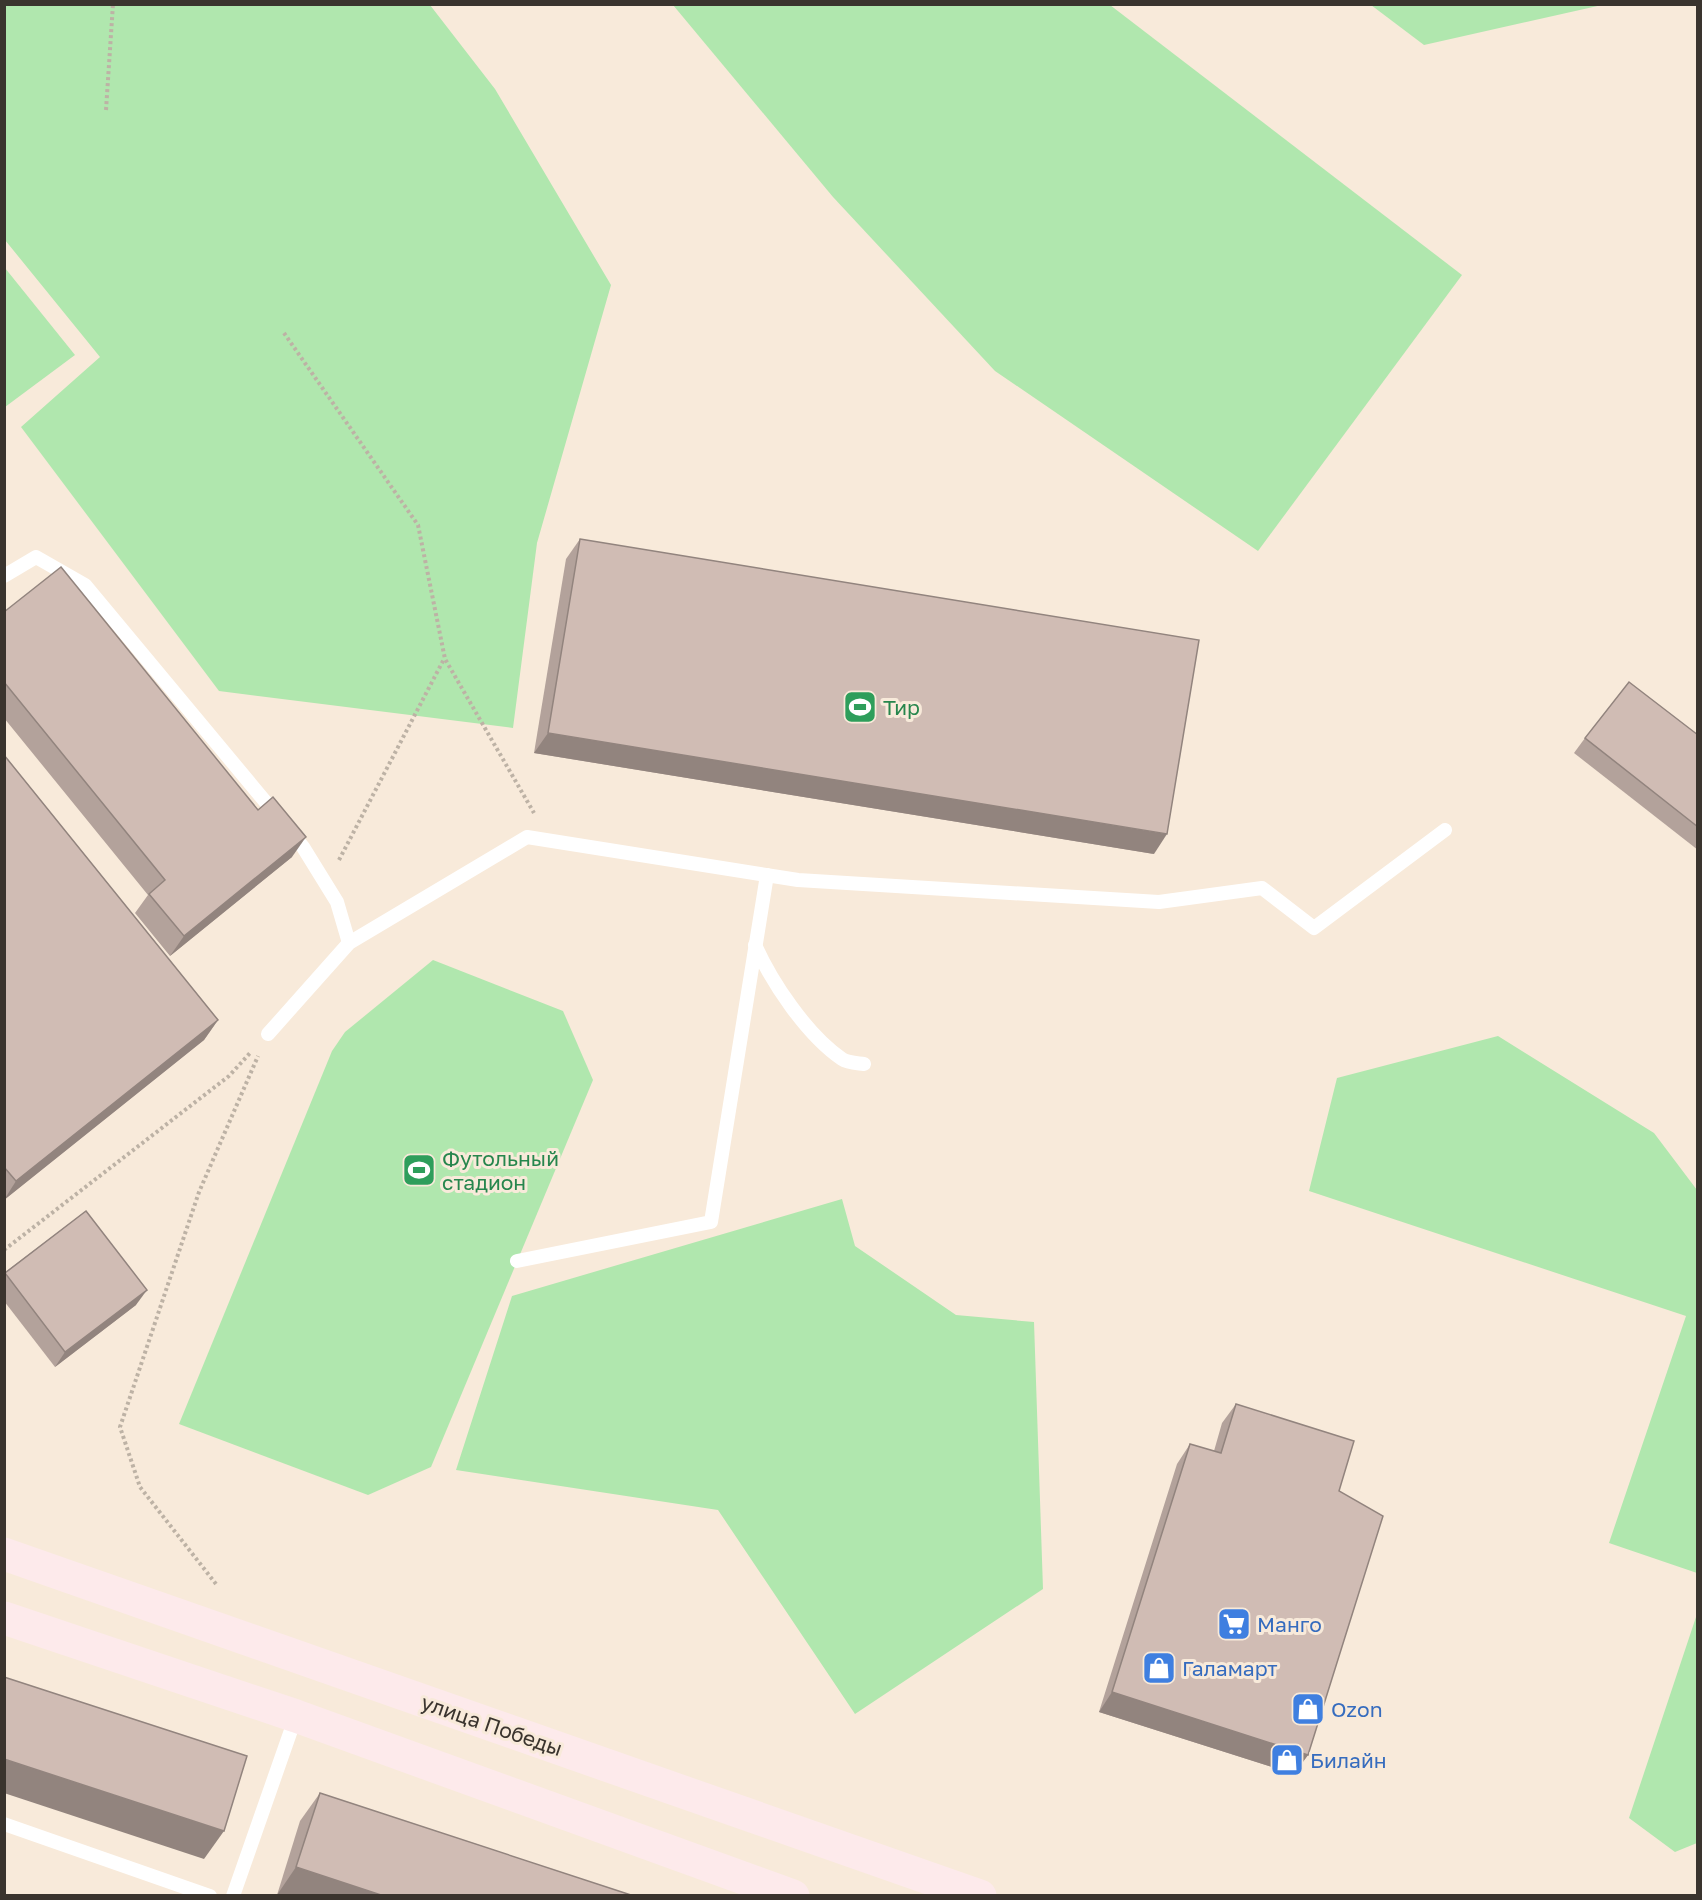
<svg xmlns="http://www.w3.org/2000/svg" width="1702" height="1900" font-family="'Golos Text',sans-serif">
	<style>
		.green { fill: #b0e7ae }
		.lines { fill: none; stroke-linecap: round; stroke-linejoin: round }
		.path { stroke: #bdb2a5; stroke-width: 4; stroke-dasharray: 3 3; stroke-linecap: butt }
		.lane { stroke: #fff; stroke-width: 14 }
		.secondary { stroke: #fdeaeb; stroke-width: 33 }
		.wall { fill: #b3a29b }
		.shaded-wall { fill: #92847e }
		.building { fill: #d0bcb4; stroke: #92847e; stroke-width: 1.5 }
		.labels { text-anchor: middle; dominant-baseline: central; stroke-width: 6; stroke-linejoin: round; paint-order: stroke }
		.leisure-label { font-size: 21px; fill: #27864d; stroke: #f8eada; text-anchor: start }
		.shop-label { font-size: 21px; fill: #366cbe; stroke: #f8eada; text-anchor: start }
		.street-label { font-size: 21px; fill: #3a342e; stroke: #f8eada }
	</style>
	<rect width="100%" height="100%" fill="#f8eada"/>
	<g class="green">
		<polygon points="4,5 430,5 495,89 611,285 537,543 513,728 219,691 21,427 100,357 5,240"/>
		<polygon points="673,5 1110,5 1462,275 1258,551 995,371 833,197"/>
		<polygon points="1371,5 1602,5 1424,45"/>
		<polygon points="5,268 75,355 5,407 4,407"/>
		<polygon points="433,960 563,1011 593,1080 431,1467 368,1495 179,1424 332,1051 345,1032"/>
		<polygon points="1498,1036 1654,1133 1697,1190 1697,1573 1609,1543 1686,1316 1309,1191 1337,1078"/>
		<polygon points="842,1199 855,1246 956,1315 1034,1322 1043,1589 855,1714 718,1510 456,1470 512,1296"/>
		<polygon points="1697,1614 1697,1843 1675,1852 1629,1818"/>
	</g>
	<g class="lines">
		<g class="path">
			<polyline points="106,110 113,4"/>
			<polyline points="284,333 418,525 445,659 534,813"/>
			<polyline points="339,860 444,659"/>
			<polyline points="4,1250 229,1076 251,1052"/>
			<polyline points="216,1584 140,1487 120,1427 199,1192 258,1056"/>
		</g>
		<g class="lane">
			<polyline points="4,576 36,557 85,585 303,847 337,902 349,943"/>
			<path d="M755,945C772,983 807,1035 842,1059C848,1063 857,1063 864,1064"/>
			<polyline points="268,1034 349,943 527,837 798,880 1159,902 1262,888 1314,928 1445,830"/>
			<polyline points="517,1261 711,1222 767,875"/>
			<polyline points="4,1824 210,1896"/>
			<polyline points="233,1896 296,1716"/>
		</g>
		<g class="secondary">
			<polyline points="4,1554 980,1896"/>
			<polyline points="4,1618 296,1716 793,1896"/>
		</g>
	</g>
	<g class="wall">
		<polygon points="580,539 1154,854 534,753 566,559"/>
		<polygon points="4,612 292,857 170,956 135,913 148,895 4,718"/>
		<polygon points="1698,735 1698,850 1574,753 1585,738"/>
		<polygon points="4,755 218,1020 204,1040 4,1200"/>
		<polygon points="86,1211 136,1305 55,1367 4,1301 4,1273"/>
		<polygon points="1236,1404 1339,1491 1308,1755 1294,1774 1099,1712 1177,1464 1190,1444 1214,1451 1222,1423"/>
		<polygon points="320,1793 634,1896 277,1895 300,1821"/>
	</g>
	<g class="shaded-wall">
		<polygon points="548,733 1167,834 1154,854 534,753"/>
		<polygon points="306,837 292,857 170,956 184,936"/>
		<polygon points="218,1020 204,1040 4,1200 16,1181"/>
		<polygon points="147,1290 136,1305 55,1367 65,1352"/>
		<polygon points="1112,1692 1308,1755 1294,1774 1099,1712"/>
		<polygon points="4,1759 224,1831 204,1859 4,1793"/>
		<polygon points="296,1867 384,1896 277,1895"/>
	</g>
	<g class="building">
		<polygon points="580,539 1199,640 1167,834 548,733"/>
		<polygon points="61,567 258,810 273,797 306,837 184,936 149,894 165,880 4,682 4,612"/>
		<polygon points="1629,682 1698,735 1698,827 1585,738"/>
		<polygon points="4,755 218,1020 16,1181 4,1167"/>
		<polygon points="86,1211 147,1290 65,1352 5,1273"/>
		<polygon points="1236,1404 1354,1441 1339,1491 1383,1516 1308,1755 1112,1692 1190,1444 1221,1453"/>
		<polygon points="4,1677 247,1756 224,1831 4,1759"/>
		<polygon points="320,1793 634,1896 384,1896 296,1867"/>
	</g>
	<defs>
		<g id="stadium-square" transform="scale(1.725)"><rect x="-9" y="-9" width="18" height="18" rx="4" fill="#2e9e5b" stroke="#f8eada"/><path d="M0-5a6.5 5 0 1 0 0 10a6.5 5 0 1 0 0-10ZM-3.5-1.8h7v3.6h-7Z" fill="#fff"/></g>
		<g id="supermarket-square" transform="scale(1.725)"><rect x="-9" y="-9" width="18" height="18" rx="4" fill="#3f7fe0" stroke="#f8eada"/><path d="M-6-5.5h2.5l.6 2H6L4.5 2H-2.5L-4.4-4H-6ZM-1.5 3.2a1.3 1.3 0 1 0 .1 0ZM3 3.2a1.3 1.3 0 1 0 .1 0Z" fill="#fff"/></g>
		<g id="shop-square" transform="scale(1.725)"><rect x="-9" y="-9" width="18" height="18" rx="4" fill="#3f7fe0" stroke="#f8eada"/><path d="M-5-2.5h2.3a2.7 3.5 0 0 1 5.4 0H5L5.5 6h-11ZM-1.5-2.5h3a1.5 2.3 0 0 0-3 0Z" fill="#fff"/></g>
	</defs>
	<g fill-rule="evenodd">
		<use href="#stadium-square" x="860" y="707"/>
		<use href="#stadium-square" x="419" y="1170"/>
		<use href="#supermarket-square" x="1234" y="1624"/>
		<use href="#shop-square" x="1159" y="1668"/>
		<use href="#shop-square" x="1308" y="1709"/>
		<use href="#shop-square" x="1287" y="1760"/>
	</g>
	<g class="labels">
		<g class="leisure-label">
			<text x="883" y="707">Тир</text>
			<text x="442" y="1158">Футольный<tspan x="442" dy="24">стадион</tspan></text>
		</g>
		<g class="shop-label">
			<text x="1257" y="1624">Манго</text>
			<text x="1182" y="1668">Галамарт</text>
			<text x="1331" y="1709">Ozon</text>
			<text x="1310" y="1760">Билайн</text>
		</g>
		<g class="street-label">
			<text transform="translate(492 1725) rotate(19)">улица Победы</text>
		</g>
	</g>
	<rect width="1702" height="1900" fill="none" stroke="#3a342e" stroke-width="12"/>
</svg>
